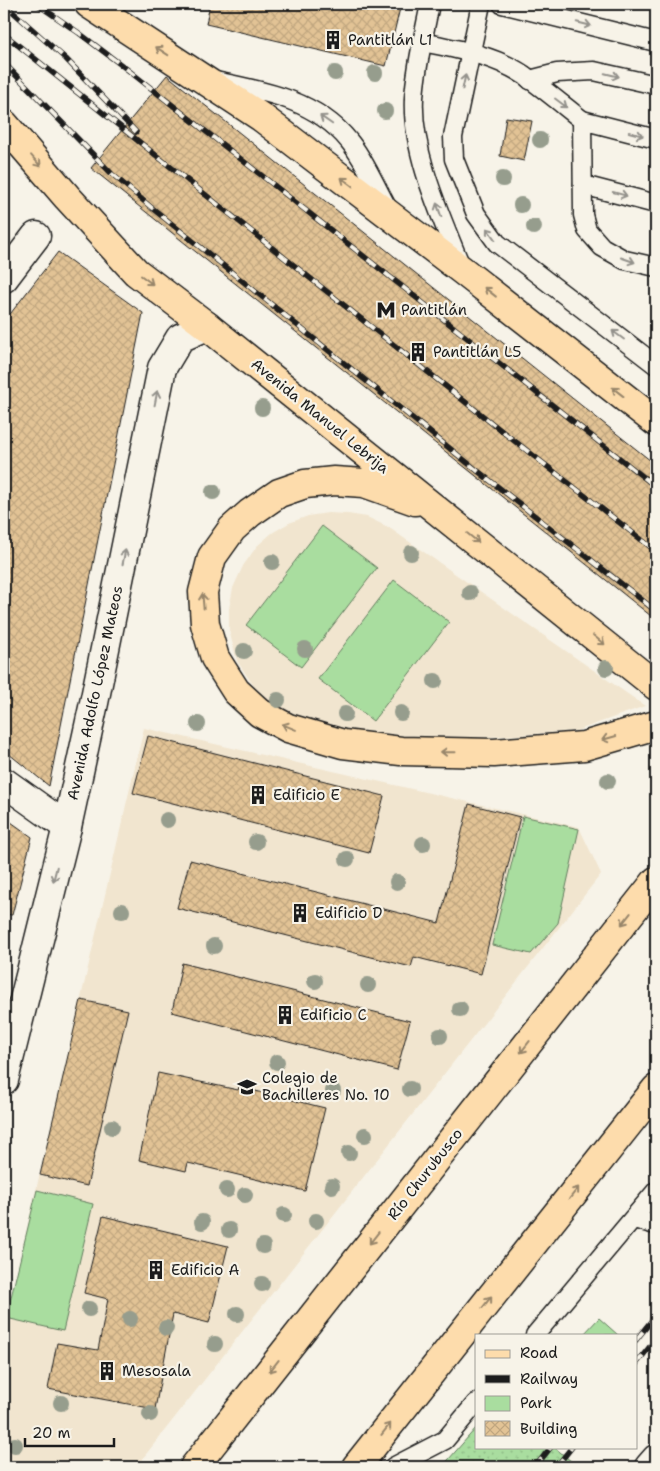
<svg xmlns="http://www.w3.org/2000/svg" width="660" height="1471" font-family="'Shantell Sans',sans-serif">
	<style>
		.built { fill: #f1e5cf }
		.green { fill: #a9dd9f; stroke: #627c5e }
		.park { fill: url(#park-dots); stroke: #627c5e }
		.building { fill: url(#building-cross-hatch); stroke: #1c1c1c }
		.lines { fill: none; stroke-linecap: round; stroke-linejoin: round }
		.service-casing { stroke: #1c1c1c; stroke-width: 21 }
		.minor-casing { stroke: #1c1c1c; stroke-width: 31 }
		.primary-casing { stroke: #1c1c1c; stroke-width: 31 }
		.service { stroke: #f7f3e8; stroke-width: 18 }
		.minor { stroke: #f7f3e8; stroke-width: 28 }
		.primary { stroke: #fddcac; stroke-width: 28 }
		.rail-casing { stroke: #1c1c1c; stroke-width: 5.5 }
		.rail { stroke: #f7f3e8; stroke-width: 4; stroke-dasharray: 11; stroke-linecap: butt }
		.tree { fill: #969d8d }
		.oneway { stroke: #94928c }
		.oneway2 { stroke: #98866b }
		.labels { text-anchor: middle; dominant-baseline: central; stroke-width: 4.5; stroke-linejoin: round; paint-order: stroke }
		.poi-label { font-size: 15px; fill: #1c1c1c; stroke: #f7f3e8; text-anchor: start }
		.street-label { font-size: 15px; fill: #1c1c1c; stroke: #f7f3e8 }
	</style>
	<defs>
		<pattern id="park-dots" width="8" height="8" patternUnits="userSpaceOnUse" patternTransform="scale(1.25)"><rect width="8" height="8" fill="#a9dd9f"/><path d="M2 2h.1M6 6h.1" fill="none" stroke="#91bd88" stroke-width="1.8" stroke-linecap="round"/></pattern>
		<pattern id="building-cross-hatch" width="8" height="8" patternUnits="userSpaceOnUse" patternTransform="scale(1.25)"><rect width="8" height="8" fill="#e2c395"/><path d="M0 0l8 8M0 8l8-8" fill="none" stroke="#c1a780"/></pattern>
	</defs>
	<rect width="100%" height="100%" fill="#f7f3e8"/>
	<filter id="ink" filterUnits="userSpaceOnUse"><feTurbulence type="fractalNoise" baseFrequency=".02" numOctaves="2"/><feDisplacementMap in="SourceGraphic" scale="10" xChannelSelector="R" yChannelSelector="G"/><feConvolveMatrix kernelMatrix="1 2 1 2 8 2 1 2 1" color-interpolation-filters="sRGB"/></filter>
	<g filter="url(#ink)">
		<g class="built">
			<polygon points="328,513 348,514 367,517 388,527 645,706 576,731 448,740 335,730 291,715 272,703 255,688 237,661 229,630 229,609 233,588 243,566 257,546 272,533 289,523 308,516"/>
			<polygon points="144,728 579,827 601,874 136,1467 4,1467 4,1327"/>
		</g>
		<g class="green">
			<polygon points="322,526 377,568 301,667 246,625"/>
			<polygon points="394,580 449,622 373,721 318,679"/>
			<polygon points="523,816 579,829 558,923 531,954 492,945"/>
			<polygon points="37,1190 93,1204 63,1331 6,1318"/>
			<polygon points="599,1318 618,1335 583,1335"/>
		</g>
		<polygon class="park" points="476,1428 476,1447 554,1447 578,1467 442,1467"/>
		<g class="building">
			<polygon points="210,4 401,4 386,66 206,24"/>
			<polygon points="167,75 656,465 656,620 91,168"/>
			<polygon points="506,117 532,121 524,161 500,156"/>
			<polygon points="58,252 143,313 49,786 4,750 4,322"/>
			<polygon points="148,736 384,796 369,853 133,793"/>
			<polygon points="469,804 520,817 481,974 414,957 411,967 177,908 190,860 439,923"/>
			<polygon points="4,817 32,837 12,915 4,914"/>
			<polygon points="182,963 410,1021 397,1070 172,1012"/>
			<polygon points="81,1000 128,1010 87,1186 40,1175"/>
			<polygon points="158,1073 238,1090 239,1087 325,1108 305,1191 188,1163 186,1171 139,1160"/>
			<polygon points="103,1216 228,1246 209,1323 173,1314 155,1409 48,1389 57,1343 98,1350 108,1299 84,1293"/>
		</g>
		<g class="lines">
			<g class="service-casing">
				<g id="service">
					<path d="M430,4C424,34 416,66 414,98C411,153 442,218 462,269"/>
					<polyline points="481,4 453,137 454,159 476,214 497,243 656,365"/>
					<polyline points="502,4 656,42"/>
					<path d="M422,42C457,49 494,55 524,75C544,89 563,105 582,120L583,215L587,230L602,247L625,260L656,267"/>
					<polyline points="530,80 557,73 594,71 656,85"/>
					<path d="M215,81C264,91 316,100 349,141C365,160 375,186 387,207"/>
					<polyline points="582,120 656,139"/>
					<polyline points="583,185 656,204"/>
					<polyline points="634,1219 656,1225"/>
					<polyline points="535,1335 656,1191"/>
					<polyline points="393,1467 445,1440 476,1403"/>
				</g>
			</g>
			<g class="minor-casing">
				<g id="minor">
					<polyline points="4,278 36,236"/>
					<polyline points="4,782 67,827"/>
					<polyline points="4,1080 67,827 94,703 162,368 180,338 207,326"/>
					<polyline points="649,1467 656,1459"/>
				</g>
			</g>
			<g class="primary-casing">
				<g id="primary">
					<polyline points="89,4 261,117 463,271 656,422"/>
					<polyline points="4,124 67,197 136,272 207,326 656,686"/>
					<polyline points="415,501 364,483 334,481 305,484 279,493 250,513 232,529 212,557 203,592 205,624 215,658 236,691 260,713 288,728 343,744 401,751 494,753 584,746 656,725"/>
					<polyline points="194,1467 656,881"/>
					<polyline points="356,1467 656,1089"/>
				</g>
			</g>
			<use href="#service" class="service"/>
			<use href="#minor" class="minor"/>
			<use href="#primary" class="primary"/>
			<g class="rail-casing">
				<g id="rail">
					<polyline points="4,4 66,59 136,132"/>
					<polyline points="37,4 79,33 128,70 656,487"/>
					<polyline points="4,34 503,432 656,551"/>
					<polyline points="4,63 112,174 152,208 474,468 656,611"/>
					<polyline points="636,1340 656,1315"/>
					<polyline points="636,1364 656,1339"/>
					<polyline points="535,1467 551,1447"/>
					<polyline points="556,1467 572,1447"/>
				</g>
			</g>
			<use href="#rail" class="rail"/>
		</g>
		<g class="tree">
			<circle cx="335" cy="73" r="8"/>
			<circle cx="375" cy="73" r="8"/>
			<circle cx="385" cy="111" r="8"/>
			<circle cx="540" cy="140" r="8"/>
			<circle cx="503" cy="179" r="8"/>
			<circle cx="521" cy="205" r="8"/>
			<circle cx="534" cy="227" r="8"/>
			<circle cx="262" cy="408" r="8"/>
			<circle cx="213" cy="492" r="8"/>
			<circle cx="411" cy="553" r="8"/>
			<circle cx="272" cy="562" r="8"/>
			<circle cx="470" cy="593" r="8"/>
			<circle cx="305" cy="649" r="8"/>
			<circle cx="244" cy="651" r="8"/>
			<circle cx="606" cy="668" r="8"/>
			<circle cx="435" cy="681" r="8"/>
			<circle cx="278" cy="700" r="8"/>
			<circle cx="401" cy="713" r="8"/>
			<circle cx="345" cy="714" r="8"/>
			<circle cx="198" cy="724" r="8"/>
			<circle cx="608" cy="781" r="8"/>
			<circle cx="167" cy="820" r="8"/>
			<circle cx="256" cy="842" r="8"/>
			<circle cx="423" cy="844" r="8"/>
			<circle cx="347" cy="859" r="8"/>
			<circle cx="397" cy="882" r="8"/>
			<circle cx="122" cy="911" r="8"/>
			<circle cx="214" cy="946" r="8"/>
			<circle cx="315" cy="981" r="8"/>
			<circle cx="368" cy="985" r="8"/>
			<circle cx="460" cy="1009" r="8"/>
			<circle cx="440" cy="1036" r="8"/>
			<circle cx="277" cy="1062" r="8"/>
			<circle cx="410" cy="1089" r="8"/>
			<circle cx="333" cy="1091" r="8"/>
			<circle cx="112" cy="1127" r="8"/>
			<circle cx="365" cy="1135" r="8"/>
			<circle cx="349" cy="1153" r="8"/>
			<circle cx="332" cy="1186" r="8"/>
			<circle cx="227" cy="1190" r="8"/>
			<circle cx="245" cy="1195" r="8"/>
			<circle cx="284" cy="1215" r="8"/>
			<circle cx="316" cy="1221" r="8"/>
			<circle cx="202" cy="1222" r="8"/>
			<circle cx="229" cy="1230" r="8"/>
			<circle cx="263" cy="1246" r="8"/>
			<circle cx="262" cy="1284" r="8"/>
			<circle cx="89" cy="1309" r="8"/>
			<circle cx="237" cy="1314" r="8"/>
			<circle cx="130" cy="1319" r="8"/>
			<circle cx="166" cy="1328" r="8"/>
			<circle cx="215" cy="1344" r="8"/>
			<circle cx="61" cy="1403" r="8"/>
			<circle cx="150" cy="1414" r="8"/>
			<circle cx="15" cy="1445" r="8"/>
		</g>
		<defs><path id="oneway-shaft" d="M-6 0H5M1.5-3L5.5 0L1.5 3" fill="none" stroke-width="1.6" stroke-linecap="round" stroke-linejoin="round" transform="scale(1.25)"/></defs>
		<g class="oneway">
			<use href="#oneway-shaft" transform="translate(584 24) rotate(14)"/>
			<use href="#oneway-shaft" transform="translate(612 75) rotate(13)"/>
			<use href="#oneway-shaft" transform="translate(464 82) rotate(-78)"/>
			<use href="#oneway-shaft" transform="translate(561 103) rotate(37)"/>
			<use href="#oneway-shaft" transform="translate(326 120) rotate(-145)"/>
			<use href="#oneway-shaft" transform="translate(636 134) rotate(15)"/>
			<use href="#oneway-shaft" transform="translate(620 194) rotate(15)"/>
			<use href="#oneway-shaft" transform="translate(439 210) rotate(-109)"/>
			<use href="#oneway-shaft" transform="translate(491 234) rotate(-126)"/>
			<use href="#oneway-shaft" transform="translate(628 260) rotate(19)"/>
			<use href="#oneway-shaft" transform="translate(618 335) rotate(-143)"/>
			<use href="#oneway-shaft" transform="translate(156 398) rotate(-79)"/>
			<use href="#oneway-shaft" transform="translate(124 557) rotate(-79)"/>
			<use href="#oneway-shaft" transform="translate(55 874) rotate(104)"/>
		</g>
		<g class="oneway2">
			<use href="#oneway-shaft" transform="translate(162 51) rotate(-147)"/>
			<use href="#oneway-shaft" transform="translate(36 161) rotate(49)"/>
			<use href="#oneway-shaft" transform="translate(347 182) rotate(-143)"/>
			<use href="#oneway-shaft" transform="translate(147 280) rotate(37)"/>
			<use href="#oneway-shaft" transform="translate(490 292) rotate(-142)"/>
			<use href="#oneway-shaft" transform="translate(618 392) rotate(-142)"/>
			<use href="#oneway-shaft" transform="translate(473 538) rotate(39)"/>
			<use href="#oneway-shaft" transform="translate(203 601) rotate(-95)"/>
			<use href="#oneway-shaft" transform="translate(599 640) rotate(39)"/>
			<use href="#oneway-shaft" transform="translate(289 727) rotate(-158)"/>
			<use href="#oneway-shaft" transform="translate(609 738) rotate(164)"/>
			<use href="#oneway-shaft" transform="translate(448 752) rotate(-179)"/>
			<use href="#oneway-shaft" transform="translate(626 919) rotate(128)"/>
			<use href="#oneway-shaft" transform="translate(525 1047) rotate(128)"/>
			<use href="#oneway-shaft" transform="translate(574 1193) rotate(-52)"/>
			<use href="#oneway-shaft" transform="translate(374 1238) rotate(128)"/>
			<use href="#oneway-shaft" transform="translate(487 1302) rotate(-52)"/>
			<use href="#oneway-shaft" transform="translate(274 1366) rotate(128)"/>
			<use href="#oneway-shaft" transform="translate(386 1429) rotate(-52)"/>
		</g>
	</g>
	<defs>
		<g id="building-bare" transform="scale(1.5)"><path d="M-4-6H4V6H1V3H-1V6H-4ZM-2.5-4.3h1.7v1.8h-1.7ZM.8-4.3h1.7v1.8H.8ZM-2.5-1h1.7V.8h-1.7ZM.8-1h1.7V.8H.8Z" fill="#1c1c1c" stroke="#f7f3e8" stroke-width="2.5" paint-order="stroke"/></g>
		<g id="metro-bare" transform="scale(1.5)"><path d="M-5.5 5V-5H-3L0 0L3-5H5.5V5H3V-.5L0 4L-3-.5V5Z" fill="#1c1c1c" stroke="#f7f3e8" stroke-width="2.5" paint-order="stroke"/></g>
		<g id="school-bare" transform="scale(1.5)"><path d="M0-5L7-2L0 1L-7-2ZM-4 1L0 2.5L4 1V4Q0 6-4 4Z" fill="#1c1c1c" stroke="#f7f3e8" stroke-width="2.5" paint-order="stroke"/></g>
	</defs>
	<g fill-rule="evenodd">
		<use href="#building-bare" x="333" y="40"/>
		<use href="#metro-bare" x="386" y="310"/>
		<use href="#building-bare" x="418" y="352"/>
		<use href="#building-bare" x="258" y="795"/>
		<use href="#building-bare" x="300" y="913"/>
		<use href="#building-bare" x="285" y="1015"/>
		<use href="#school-bare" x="247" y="1087"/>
		<use href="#building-bare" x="156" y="1270"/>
		<use href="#building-bare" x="107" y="1371"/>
	</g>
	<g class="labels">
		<g class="poi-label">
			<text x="348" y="40">Pantitlán L1</text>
			<text x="401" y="310">Pantitlán</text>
			<text x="433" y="352">Pantitlán L5</text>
			<text x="273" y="795">Edificio E</text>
			<text x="315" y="913">Edificio D</text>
			<text x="300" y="1015">Edificio C</text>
			<text x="262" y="1078">Colegio de<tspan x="262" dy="17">Bachilleres No. 10</tspan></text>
			<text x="171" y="1270">Edificio A</text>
			<text x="122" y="1371">Mesosala</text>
		</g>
		<g class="street-label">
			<text transform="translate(320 416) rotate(39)">Avenida Manuel Lebrija</text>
			<text transform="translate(95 693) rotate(-78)">Avenida Adolfo López Mateos</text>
			<text transform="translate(425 1174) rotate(-52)">Río Churubusco</text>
		</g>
	</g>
	<rect width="660" height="1471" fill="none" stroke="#f7f3e8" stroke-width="20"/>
	<rect x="10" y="10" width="640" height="1451" fill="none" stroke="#1c1c1c" stroke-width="2" filter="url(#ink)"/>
	<rect x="475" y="1334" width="162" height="115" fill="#f7f3e8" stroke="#9f9d96"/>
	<rect x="485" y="1350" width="25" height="8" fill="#fddcac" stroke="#9f9d96"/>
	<text x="520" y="1358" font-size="15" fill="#1c1c1c">Road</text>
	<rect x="485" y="1375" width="25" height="8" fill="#1c1c1c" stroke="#9f9d96"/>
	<text x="520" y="1384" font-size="15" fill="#1c1c1c">Railway</text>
	<rect x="485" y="1396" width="25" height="15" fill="#a9dd9f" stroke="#9f9d96"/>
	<text x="520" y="1408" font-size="15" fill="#1c1c1c">Park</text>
	<rect x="485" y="1421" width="25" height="15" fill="url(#building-cross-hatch)" stroke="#9f9d96"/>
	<text x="520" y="1434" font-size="15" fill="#1c1c1c">Building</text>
	<path d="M25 1438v8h89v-8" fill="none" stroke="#1c1c1c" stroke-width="2.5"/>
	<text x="32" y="1438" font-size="15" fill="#1c1c1c" stroke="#f7f3e8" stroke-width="4" paint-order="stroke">20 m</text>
</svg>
